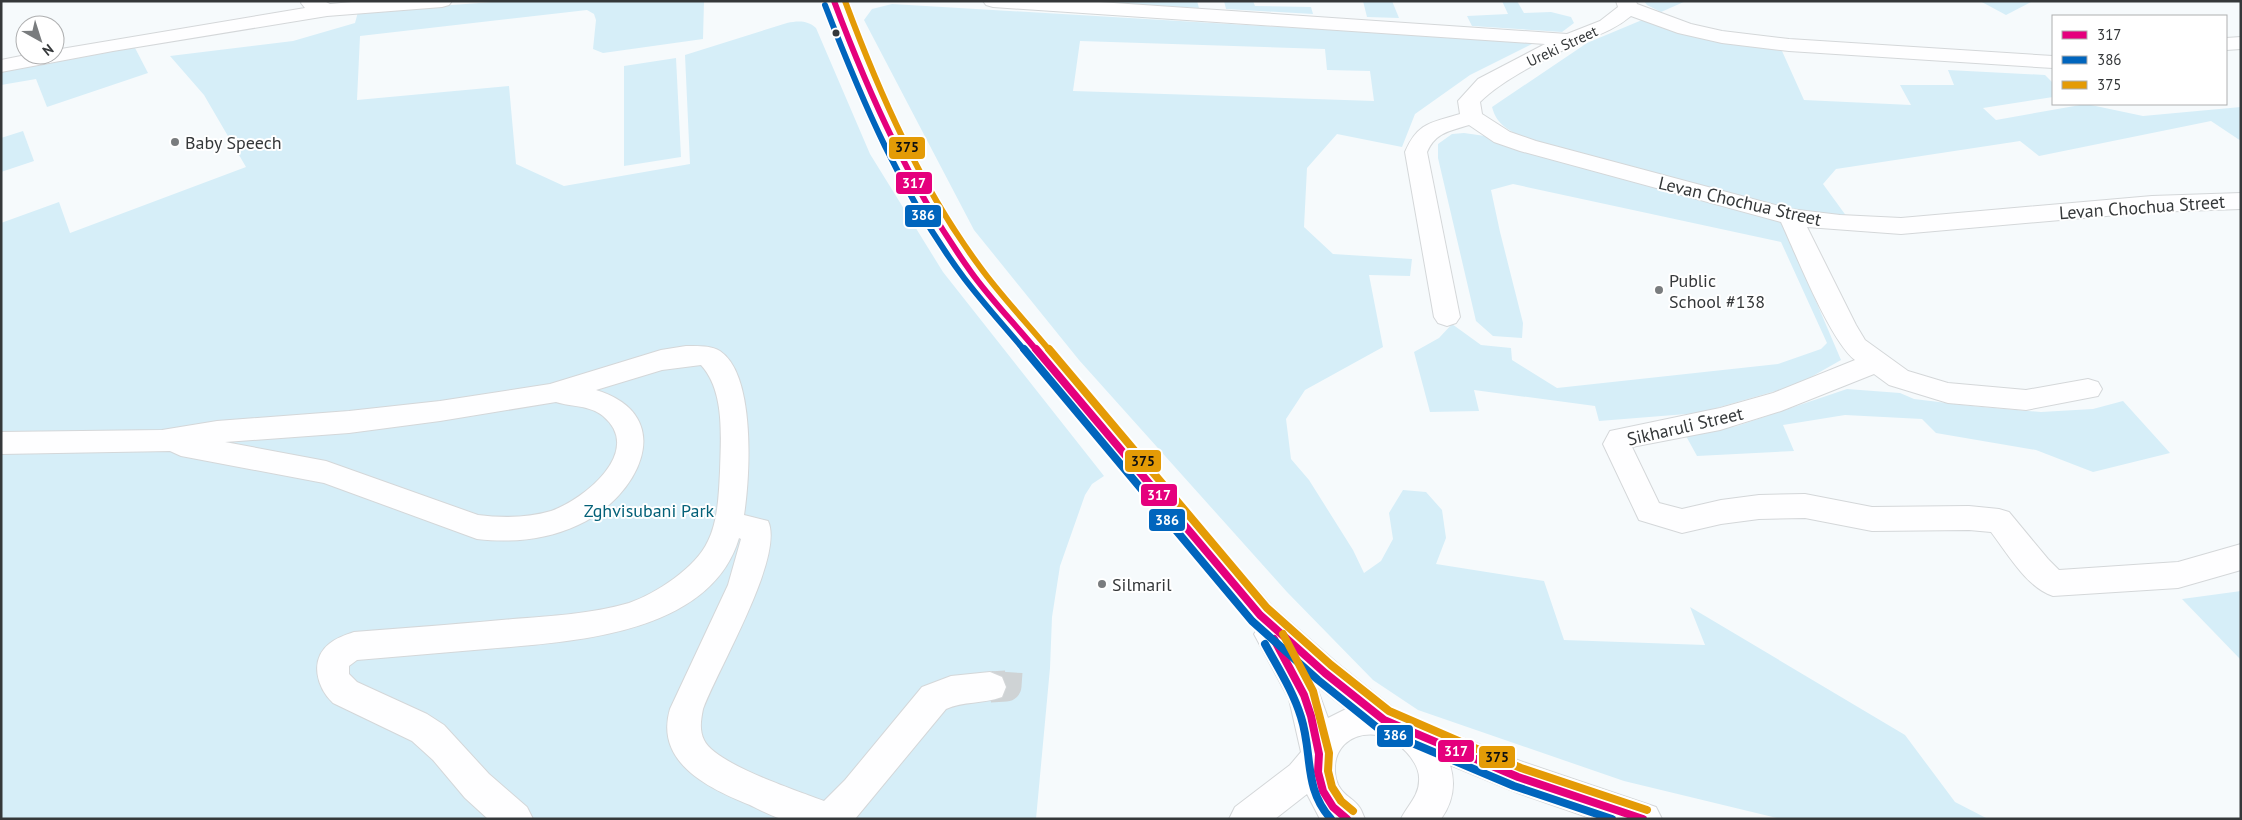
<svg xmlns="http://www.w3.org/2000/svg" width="2242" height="820" font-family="'PT Sans',sans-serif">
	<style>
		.green { fill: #d6eef8; fill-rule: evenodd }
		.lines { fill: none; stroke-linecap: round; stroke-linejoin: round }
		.minor-tunnel { stroke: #cfd3d5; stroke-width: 31; stroke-dasharray: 31 15; stroke-linecap: butt }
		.minor-casing { stroke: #d4d7d9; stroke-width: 2 }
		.minor { fill: #fefeff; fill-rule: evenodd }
		.bus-1-far1-casing { stroke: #fff; stroke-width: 9 }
		.bus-1-casing { stroke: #fff; stroke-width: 12 }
		.bus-2-far1-casing { stroke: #fff; stroke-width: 9 }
		.bus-2-casing { stroke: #fff; stroke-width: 12 }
		.bus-3-far1-casing { stroke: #fff; stroke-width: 9 }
		.bus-3-casing { stroke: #fff; stroke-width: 12 }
		.bus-1-far1 { stroke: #e5007d; stroke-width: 6 }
		.bus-1 { stroke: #e5007d; stroke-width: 8 }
		.bus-2-far1 { stroke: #0065bd; stroke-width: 6 }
		.bus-2 { stroke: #0065bd; stroke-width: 8 }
		.bus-3-far1 { stroke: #e49b06; stroke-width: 6 }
		.bus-3 { stroke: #e49b06; stroke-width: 8 }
		.bus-dot { fill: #35383a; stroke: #fff; stroke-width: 2 }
		.poi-dot { fill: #797c7e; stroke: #fff; stroke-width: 2 }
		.labels { text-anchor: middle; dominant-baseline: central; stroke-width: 4; stroke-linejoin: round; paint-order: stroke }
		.far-street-label { font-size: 15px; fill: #35383a; stroke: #fff }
		.poi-label { font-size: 18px; fill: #35383a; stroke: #fff; text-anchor: start }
		.street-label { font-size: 18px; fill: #35383a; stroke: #fff }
		.park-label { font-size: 18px; fill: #036078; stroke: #fff }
		.line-badge { stroke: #fff; stroke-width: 2 }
		.badge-label { font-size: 14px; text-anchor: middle; font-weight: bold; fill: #fff }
		.pale-badge-label { font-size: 14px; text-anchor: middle; font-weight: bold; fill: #111 }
	</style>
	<rect width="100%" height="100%" fill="#f6fafc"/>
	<g class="green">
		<path d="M506,1H704L703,39L603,53L593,49L596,20L594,14L587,10L360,36L357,100L509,86L516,164L564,186L690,164L685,55L787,23C798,21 807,20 816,28L870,154L943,272L1104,476L1092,484L1085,495L1060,566L1052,617L1050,668L1036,819H1V223L59,202L70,233L246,167L204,95L170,56L293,41L355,23L358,12Z"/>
		<polygon points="1070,1 1197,1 1199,8"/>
		<polygon points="1224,1 1253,1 1255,6 1311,7 1313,14 1226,9"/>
		<polygon points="1363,1 1392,1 1399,18 1367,17"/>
		<polygon points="1502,1 1517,1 1524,13 1551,12 1571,17 1574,23 1562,32 1472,26 1467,16 1508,14"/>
		<polygon points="1644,1 1686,1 1661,12 1647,5"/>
		<polygon points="1980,1 2033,1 2006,15"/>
		<path d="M892,4L1536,42L1470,75L1415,114L1402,147L1337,134L1307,168L1304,227L1333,254L1412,259L1410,276L1369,275L1383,347L1305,390L1286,419L1291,459L1309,480L1353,550L1364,573L1381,561L1393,539L1389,513L1403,490L1426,492L1442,510L1446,538L1436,564L1544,581L1564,640L1705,645L1690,607L1905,735L1955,802L1988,819H1781L1624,781L1418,710L1373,680L1287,592L1079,360L974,230L864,20L872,9ZM1080,41L1325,49L1327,70L1370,71L1374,101L1073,91Z"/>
		<path d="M1642,20C1688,34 1734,44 1782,51L1804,100L1911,105L1900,85H1954L1948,70L2045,75L2053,83V97L1983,108L1996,120L2086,104L2143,116L2241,107V141L2211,121L2039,156L2020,141L1836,169L1823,184L1847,217L1760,205L1527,139C1510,131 1497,126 1492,107L1587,43Z"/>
		<polygon points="134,46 148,73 47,107 36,79 1,85 1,71"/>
		<polygon points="676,58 681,157 624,166 624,66"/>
		<polygon points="23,131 34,161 1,172 1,138"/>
		<polygon points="1464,133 1485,136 1513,148 1781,219 1841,360 1797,385 1699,413 1599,421 1595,406 1474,390 1479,411 1430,412 1414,352 1439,338 1452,324 1481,345 1511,348 1512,360 1557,388 1778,364 1821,349 1827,343 1781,242 1513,184 1491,190 1500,232 1523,323 1522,338 1493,336 1476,321 1438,158 1438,144 1452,134"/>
		<polygon points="1847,389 1900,393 1914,399 1972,406 2041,412 2093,409 2123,401 2170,453 2093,472 2036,450 1936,433 1922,419 1845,415 1783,425 1794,451 1697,456 1686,436 1737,426"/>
		<polygon points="2241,591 2241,660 2182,599"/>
	</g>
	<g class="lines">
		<polyline class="minor-tunnel" points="990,687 1006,686 1007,672"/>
		<g class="minor-casing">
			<g id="minor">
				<polygon points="302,1 324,1 330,4 363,1 452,1 449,5 442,7 327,16 113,51 1,72 1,60 26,55 55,55 55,50 305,8 301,3"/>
				<path d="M824,1H844L868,64L897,128L931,193L981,267L1271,605L1337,663L1397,711L1520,761L1656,807L1662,819H1593L1518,793L1450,765C1456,784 1453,802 1441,819H1401C1407,806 1419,796 1419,781C1421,762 1397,738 1378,735C1350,731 1330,750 1336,779C1340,795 1353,797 1360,808C1362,811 1363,815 1365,819H1320L1307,794L1275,819H1229L1235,807L1290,765L1301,752L1289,699L1254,634L1256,631L963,279L908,194L875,128L848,64ZM1316,685L1346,709L1328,718Z"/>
				<path d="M983,1H1084L1567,34L1600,21L1618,7L1616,1H1636L1637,4L1691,24L1722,31L1789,39L2053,56V68L1789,51L1722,43L1678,33L1631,16C1611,32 1599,34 1576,44C1547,58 1503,79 1480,102L1482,114L1510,132L1536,141L1790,209L1840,215L1901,218L2152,196L2241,193V209L2152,212L1901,234L1807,227L1856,325L1865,340L1908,371L1948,383L2026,390L2088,379L2098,382L2102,389L2098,396L2026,410L1948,403L1889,385L1874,374L1781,411L1720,430L1632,447L1659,503L1682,509L1721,500L1759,495L1805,494L1872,507L1969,506L1999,509L2009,512L2048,559L2059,570L2178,562L2241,544V570L2178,588L2053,596C2026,587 2008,554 1991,532L1969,530L1872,531L1805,518L1759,519L1721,524L1682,533L1639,520L1603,444L1610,431L1720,408L1773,393L1855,360C1830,341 1796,254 1781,222L1520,151L1494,142L1469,125C1450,131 1436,132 1427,152L1460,317L1456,323L1447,326L1438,323L1434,317L1405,152C1418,122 1431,123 1460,114L1458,101L1478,79L1545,44L993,7L986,5Z"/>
				<polygon points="2241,37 2241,49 2226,50 2226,38"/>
				<path d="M686,346C696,346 710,345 720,351C756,375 750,477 744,515L768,521C785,557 717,670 703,709C701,719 699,730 704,740C715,764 798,791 824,801L845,780L922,687L951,676L990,672L1002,677L1006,687L1002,697C983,704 963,701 946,709L855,819C836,819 799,820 782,819C771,816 760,810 750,805C710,789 654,763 670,709L728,585L741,539L739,538C710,636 568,642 486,649C443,653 400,656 357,660L349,666V674L357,682L427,714L444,725L489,774L527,807L533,819H488L465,798L433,760L412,741L333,703C317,688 309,660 329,644C336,638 345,635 354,632C407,628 460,624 513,619C551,616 591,614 629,603C655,594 696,568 708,541C718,521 719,493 720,471C721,437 725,391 701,365L662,370L596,390C681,416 637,499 578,525C546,540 512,543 477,539L324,483L181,456L170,451L1,454V432L162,430L217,421L349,411L440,401L550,384L661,350ZM556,402C571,407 590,405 603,416C645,451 583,500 551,511C527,518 502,518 478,515L326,461L225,442L349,433L440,421Z"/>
			</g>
		</g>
		<use href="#minor" class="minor"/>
		<g class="bus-1-far1-casing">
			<path id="bus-1-far1" d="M834,1C870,97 911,188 971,272C991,300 1016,325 1037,351"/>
		</g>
		<g class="bus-1-casing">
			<g id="bus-1">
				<polyline points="1036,349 1260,615 1325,673 1384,720 1518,777 1643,819"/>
				<polyline points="1274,639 1304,695 1311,716 1319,754 1318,772 1323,791 1333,807 1347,819"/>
			</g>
		</g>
		<g class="bus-2-far1-casing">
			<path id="bus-2-far1" d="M825,5C862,101 902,195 964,278C983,303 1005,327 1025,351"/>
		</g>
		<g class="bus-2-casing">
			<g id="bus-2">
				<polyline points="1024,349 1252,621 1318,680 1379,729 1514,786 1612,819"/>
				<path d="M1265,644C1278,668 1293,691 1301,717C1313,754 1303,788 1331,819"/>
			</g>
		</g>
		<g class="bus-3-far1-casing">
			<path id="bus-3-far1" d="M845,1C880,95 920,186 980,267C1001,296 1027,323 1050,351"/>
		</g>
		<g class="bus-3-casing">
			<g id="bus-3">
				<polyline points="1049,349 1267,608 1331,665 1389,711 1521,768 1647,810"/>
				<polyline points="1283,634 1313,691 1329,753 1328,771 1332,787 1341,801 1353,811"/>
			</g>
		</g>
		<use href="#bus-1-far1" class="bus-1-far1"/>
		<use href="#bus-1" class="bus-1"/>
		<use href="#bus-2-far1" class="bus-2-far1"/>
		<use href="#bus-2" class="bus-2"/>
		<use href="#bus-3-far1" class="bus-3-far1"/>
		<use href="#bus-3" class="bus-3"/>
	</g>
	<circle class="bus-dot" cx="836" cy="33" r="4.5"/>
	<g class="poi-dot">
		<circle cx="175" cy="142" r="5"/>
		<circle cx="1659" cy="290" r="5"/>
		<circle cx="1102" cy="584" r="5"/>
	</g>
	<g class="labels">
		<g class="far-street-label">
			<text transform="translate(1562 46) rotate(-25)">Ureki Street</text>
		</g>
		<g class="poi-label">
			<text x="185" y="142">Baby Speech</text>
			<text x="1669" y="280">Public<tspan x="1669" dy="21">School #138</tspan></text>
			<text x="1112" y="584">Silmaril</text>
		</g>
		<g class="street-label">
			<text transform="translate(1740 201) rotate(13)">Levan Chochua Street</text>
			<text transform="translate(2142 207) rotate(-4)">Levan Chochua Street</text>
			<text transform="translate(1685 426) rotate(-13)">Sikharuli Street</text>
		</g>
		<g class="park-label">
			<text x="649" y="510">Zghvisubani Park</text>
		</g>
	</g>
	<g class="line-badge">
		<rect x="888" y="136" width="38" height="24" rx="5" fill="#e49b06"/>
		<rect x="895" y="171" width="38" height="24" rx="5" fill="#e5007d"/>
		<rect x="904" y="204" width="38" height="24" rx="5" fill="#0065bd"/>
		<rect x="1124" y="449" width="38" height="24" rx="5" fill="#e49b06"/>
		<rect x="1140" y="483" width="38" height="24" rx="5" fill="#e5007d"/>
		<rect x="1148" y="508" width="38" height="24" rx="5" fill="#0065bd"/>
		<rect x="1376" y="724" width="38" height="24" rx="5" fill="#0065bd"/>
		<rect x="1437" y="739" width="38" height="24" rx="5" fill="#e5007d"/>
		<rect x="1478" y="745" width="38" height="24" rx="5" fill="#e49b06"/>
	</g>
	<g class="badge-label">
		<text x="914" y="188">317</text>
		<text x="923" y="220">386</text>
		<text x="1159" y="500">317</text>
		<text x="1167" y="525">386</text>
		<text x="1395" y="740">386</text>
		<text x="1456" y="756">317</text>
	</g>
	<g class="pale-badge-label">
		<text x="907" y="152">375</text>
		<text x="1143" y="466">375</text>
		<text x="1497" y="762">375</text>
	</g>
	<rect width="2242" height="820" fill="none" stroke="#35383a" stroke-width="5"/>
	<rect x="2052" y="15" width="175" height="90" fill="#ffffff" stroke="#aeafb0"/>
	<rect x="2062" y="31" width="25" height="8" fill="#e5007d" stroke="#aeafb0"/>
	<text x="2097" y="40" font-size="15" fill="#35383a">317</text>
	<rect x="2062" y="56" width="25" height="8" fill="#0065bd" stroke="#aeafb0"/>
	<text x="2097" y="65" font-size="15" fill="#35383a">386</text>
	<rect x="2062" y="81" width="25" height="8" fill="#e49b06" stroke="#aeafb0"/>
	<text x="2097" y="90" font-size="15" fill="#35383a">375</text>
	<g transform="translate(40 40) rotate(141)"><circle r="24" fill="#ffffff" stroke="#aeafb0"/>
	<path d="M0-4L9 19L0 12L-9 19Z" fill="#797c7e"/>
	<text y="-8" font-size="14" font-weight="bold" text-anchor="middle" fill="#35383a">N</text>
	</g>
</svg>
